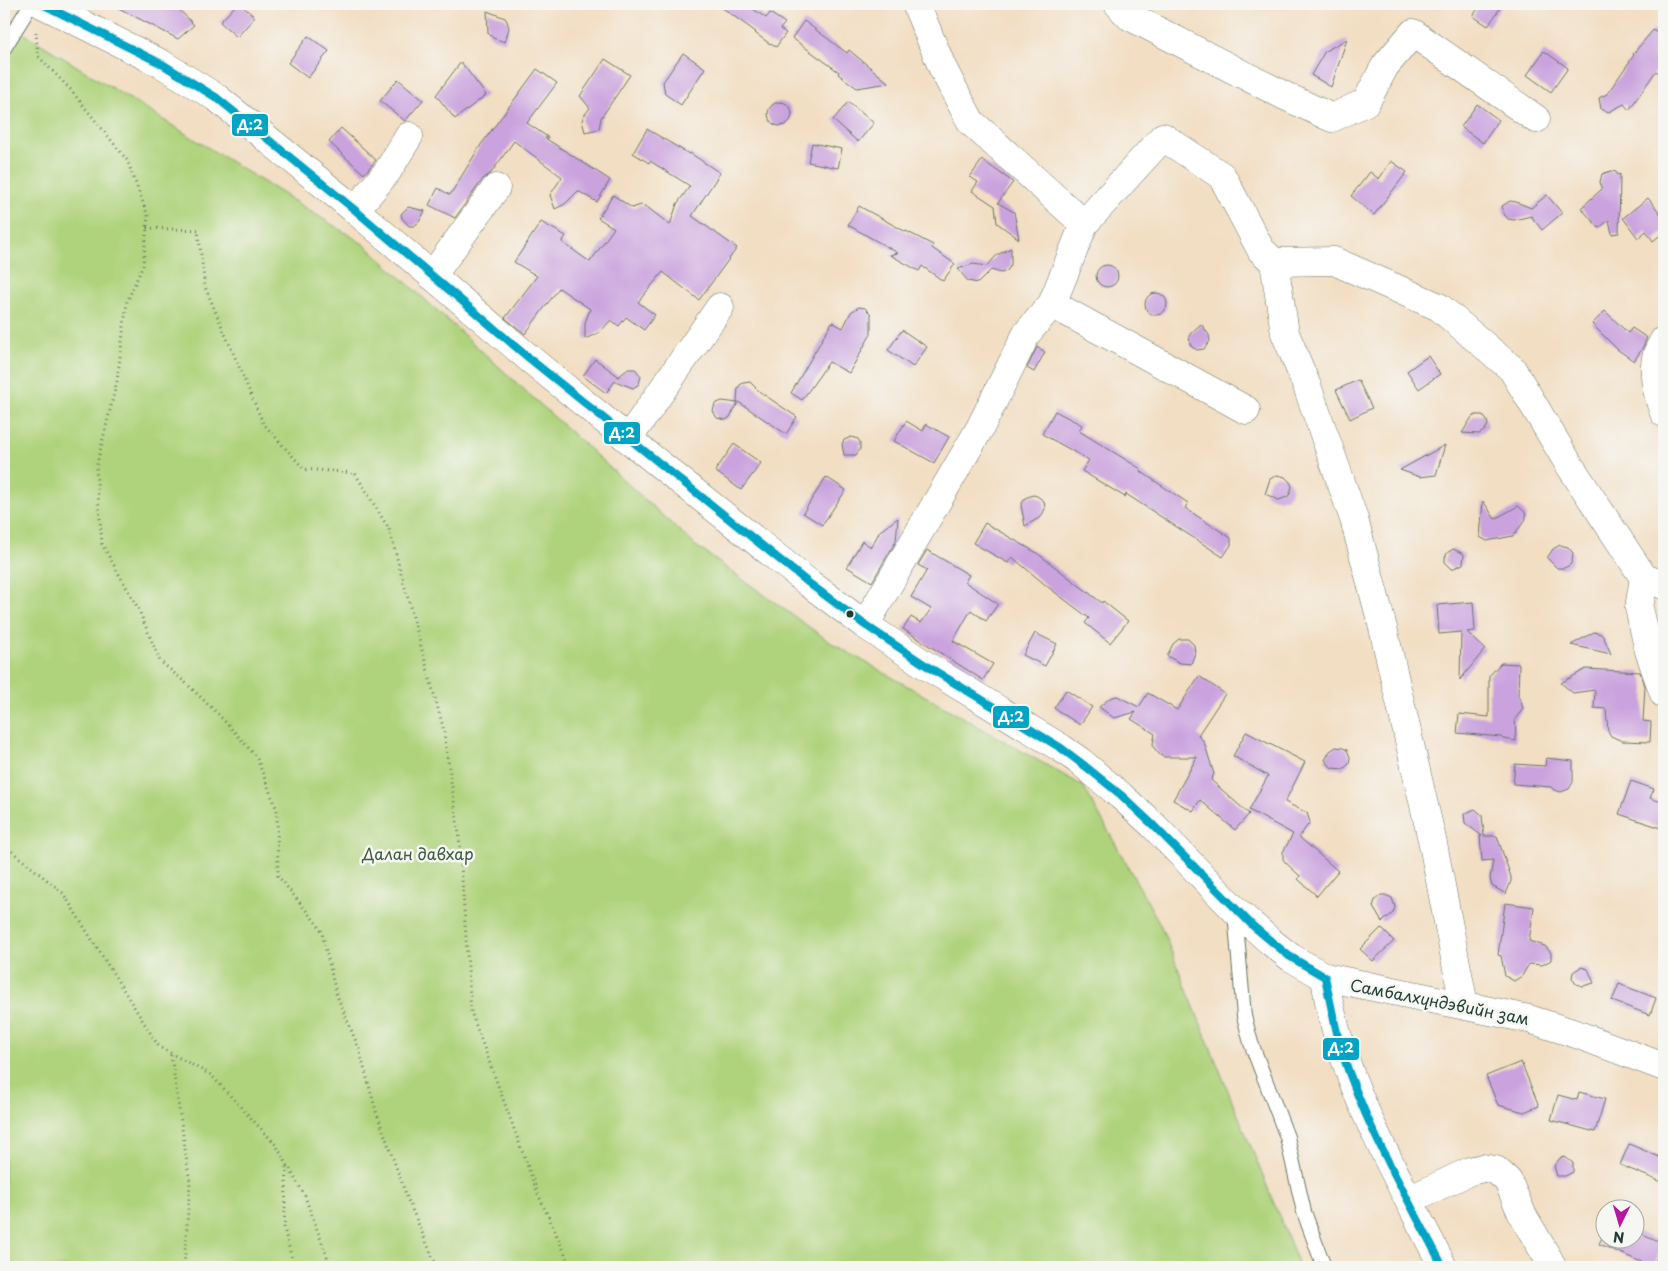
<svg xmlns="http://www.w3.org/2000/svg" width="1668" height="1271" font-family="'Playpen Sans',sans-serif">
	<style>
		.green { fill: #afd37c; stroke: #678858 }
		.building { fill: #caa3de }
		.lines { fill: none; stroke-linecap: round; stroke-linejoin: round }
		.lane-casing { stroke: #697566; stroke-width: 16 }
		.street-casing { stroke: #697566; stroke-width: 29 }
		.secondary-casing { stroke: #697566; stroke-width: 29 }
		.path { stroke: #697566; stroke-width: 3; stroke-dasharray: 1 4; stroke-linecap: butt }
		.lane { stroke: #fff; stroke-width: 14 }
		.street { stroke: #fff; stroke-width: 28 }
		.secondary { stroke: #fff; stroke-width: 28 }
		.bus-1-casing { stroke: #f6f6f2; stroke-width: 11 }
		.bus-1 { stroke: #02a4c6; stroke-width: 8 }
		.bus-dot { fill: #1f3d34; stroke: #f6f6f2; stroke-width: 2 }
		.labels { text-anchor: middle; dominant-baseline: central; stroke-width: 5; stroke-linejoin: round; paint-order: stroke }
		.park-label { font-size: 16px; fill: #3c5b42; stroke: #f6f6f2 }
		.street-label { font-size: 16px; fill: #1f3d34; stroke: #f6f6f2 }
		.line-badge { stroke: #f6f6f2; stroke-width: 2 }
		.badge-label { font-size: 14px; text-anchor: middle; font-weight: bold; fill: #fff }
	</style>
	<rect width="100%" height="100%" fill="#f6f6f2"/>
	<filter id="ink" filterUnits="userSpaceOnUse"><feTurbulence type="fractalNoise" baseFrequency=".02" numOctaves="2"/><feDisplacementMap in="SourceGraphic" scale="10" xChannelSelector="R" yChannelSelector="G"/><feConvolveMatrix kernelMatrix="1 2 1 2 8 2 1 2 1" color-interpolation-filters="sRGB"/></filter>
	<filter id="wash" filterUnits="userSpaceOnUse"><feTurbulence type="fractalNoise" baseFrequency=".0096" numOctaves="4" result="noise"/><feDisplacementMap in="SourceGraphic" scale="20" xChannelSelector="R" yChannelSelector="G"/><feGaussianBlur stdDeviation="1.12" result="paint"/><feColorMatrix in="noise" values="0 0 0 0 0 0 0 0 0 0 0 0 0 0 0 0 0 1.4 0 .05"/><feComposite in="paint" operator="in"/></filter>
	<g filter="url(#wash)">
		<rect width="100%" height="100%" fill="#f2dec3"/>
		<polygon class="green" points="4,21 365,245 696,546 830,642 1083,786 1160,924 1300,1267 4,1267"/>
		<g id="blocks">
			<g class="building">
				<polygon points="111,4 174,4 194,25 178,39"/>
				<polygon points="237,4 240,4 255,17 237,37 220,22"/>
				<polygon points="717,4 746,4 766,18 770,13 785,23 780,29 786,33 776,47 771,43 770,44 755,33 756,32"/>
				<polygon points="1481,4 1503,4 1488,26 1473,16"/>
				<polygon points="487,11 505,18 507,21 509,28 505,42 493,38 488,33"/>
				<polygon points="804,21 847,53 849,50 889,83 857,88 838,74 839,72 792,38"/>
				<polygon points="1653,30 1664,38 1664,77 1656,71 1629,110 1624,104 1609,112 1601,109 1599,98 1607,94 1634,55 1633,54"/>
				<polygon points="308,36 329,51 308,78 288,63"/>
				<polygon points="1347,39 1331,87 1311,75 1325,51"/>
				<polygon points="1544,51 1568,68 1551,92 1527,75"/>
				<polygon points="683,53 705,68 681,105 665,94 663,82"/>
				<polygon points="605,59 630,75 601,118 599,129 585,132 582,121 583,117 590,108 580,96"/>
				<polygon points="461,62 486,95 455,119 436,95"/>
				<polygon points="537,69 557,83 527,123 549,138 545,138 610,180 597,202 578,191 565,204 555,209 550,195 562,177 514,141 491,173 483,179 455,218 429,205 438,188 450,195 480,146"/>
				<polygon points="398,79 423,100 405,121 380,101"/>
				<polygon points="848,102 874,123 858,142 833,120"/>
				<circle cx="780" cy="114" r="12"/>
				<polygon points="1477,104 1499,120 1483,143 1461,127"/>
				<polygon points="341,128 376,160 364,174 329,142"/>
				<polygon points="647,129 689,154 690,153 720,173 692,216 737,248 699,300 663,272 638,302 655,315 644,330 626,317 619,326 611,320 600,332 585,339 585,323 590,309 559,288 525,334 505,318 537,276 514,262 541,222 566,236 562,242 590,262 614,228 598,218 613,195 632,208 641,205 647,207 670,225 677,204 690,186 650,161 649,163 633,153"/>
				<polygon points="812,143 842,149 838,168 808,162"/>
				<polygon points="982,160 1013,182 998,203 1014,212 1019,239 997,223 995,206 972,191 978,182 970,177"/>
				<polygon points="1391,161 1407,172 1374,215 1351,196 1370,172 1379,179"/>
				<polygon points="1611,171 1616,172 1618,175 1620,174 1619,233 1612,234 1609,220 1599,228 1581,208 1602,189 1600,182 1602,174"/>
				<polygon points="1547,195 1562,213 1542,230 1531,216 1514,220 1508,219 1504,214 1502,206 1510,201 1516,202 1531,208"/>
				<polygon points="1648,198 1664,218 1664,232 1653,241 1646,231 1638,238 1623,218"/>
				<polygon points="859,206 906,232 906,231 933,245 932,248 955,264 943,281 922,266 919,271 890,255 898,253 848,225"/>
				<polygon points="408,207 425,211 419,222 414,226 409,226 402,218 401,214"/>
				<polygon points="1011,248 1011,265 1007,271 1001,273 991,270 978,283 968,281 958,269 973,264 987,266 997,255"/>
				<circle cx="1107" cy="276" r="11"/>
				<circle cx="1156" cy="304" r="11"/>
				<polygon points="859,307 865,308 871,314 871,334 849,373 829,362 802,400 791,393 832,322 843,328 851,312"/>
				<polygon points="1605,311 1628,333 1632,328 1647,338 1642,349 1634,361 1618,350 1592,324"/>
				<polygon points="1201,324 1209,335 1210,341 1204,349 1197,350 1192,347 1190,344 1189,336 1191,333"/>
				<polygon points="902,330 927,347 913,367 888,350"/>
				<polygon points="1037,347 1045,352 1034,372 1027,368"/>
				<polygon points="1428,356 1440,374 1419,389 1407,371"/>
				<polygon points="595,359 618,376 618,377 628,369 635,369 641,376 639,384 633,388 615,381 606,393 583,376"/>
				<polygon points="1358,380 1372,408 1350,419 1336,390"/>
				<polygon points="750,382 760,392 797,417 786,434 737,401 738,388 740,385 743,383"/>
				<polygon points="722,401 738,403 730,417 726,420 717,418 713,411 715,404"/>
				<polygon points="1055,411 1082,425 1079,431 1141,469 1140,471 1188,503 1185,508 1231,538 1231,545 1223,557 1126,494 1125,497 1082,471 1089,460 1042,434"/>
				<polygon points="1476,415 1483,415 1487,421 1488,425 1484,431 1479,434 1462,433 1472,417"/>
				<polygon points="906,421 923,431 926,424 949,437 934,463 894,441"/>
				<polygon points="851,437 858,439 860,442 860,449 856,455 844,455 842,444 844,440"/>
				<polygon points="734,444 761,463 741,490 715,471"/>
				<polygon points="1445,445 1436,475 1420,477 1400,470"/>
				<polygon points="1277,475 1285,477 1290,482 1292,486 1290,494 1287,497 1279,500 1265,494 1270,479"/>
				<polygon points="826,477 846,490 822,525 803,513"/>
				<polygon points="1033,495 1037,496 1044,501 1045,509 1041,517 1025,526 1021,505 1025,498"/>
				<polygon points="1483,501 1495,519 1518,506 1525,512 1526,519 1513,536 1487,541 1480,537"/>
				<polygon points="898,518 896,541 872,582 847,567 862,541 871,547 880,531"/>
				<polygon points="985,523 1037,553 1102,603 1103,601 1128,621 1110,643 1085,623 1089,618 1048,587 1012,557 1008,563 973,543"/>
				<polygon points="1560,545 1568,547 1573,553 1572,561 1570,565 1564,568 1557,568 1547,558 1553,549"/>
				<polygon points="1453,549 1464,554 1463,564 1452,569 1445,562 1445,558 1447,553"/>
				<polygon points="927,550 969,575 965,582 998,604 986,621 971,610 953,641 993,664 983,680 903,629 911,617 921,623 931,609 911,597 927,570 918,565"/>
				<polygon points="1473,602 1475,631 1467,632 1485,649 1460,680 1461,632 1439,634 1437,605"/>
				<polygon points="1594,632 1601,634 1604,638 1611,654 1571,645"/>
				<polygon points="1035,633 1057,644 1045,666 1023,655"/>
				<polygon points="1179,639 1188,639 1194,645 1195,653 1191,664 1180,663 1167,656 1173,644"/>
				<polygon points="1501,663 1519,664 1518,696 1521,701 1523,709 1515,719 1516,741 1503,739 1501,737 1457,733 1459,714 1489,717 1489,676"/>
				<polygon points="1586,669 1640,672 1645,686 1643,721 1651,722 1650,742 1622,741 1611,736 1608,731 1606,709 1594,708 1595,690 1573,693 1561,683"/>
				<polygon points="1199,676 1225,694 1198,735 1204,742 1214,774 1211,780 1249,814 1235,830 1200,800 1193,811 1173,800 1197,757 1164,757 1160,755 1154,748 1153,744 1155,734 1131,719 1136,712 1114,718 1099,707 1110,698 1117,696 1139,707 1148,693 1177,710"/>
				<polygon points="1066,690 1092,707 1080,725 1054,708"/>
				<polygon points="1246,732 1305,762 1285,802 1307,813 1310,822 1299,837 1338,871 1317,896 1298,879 1300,876 1285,862 1283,859 1283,852 1293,834 1249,810 1268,776 1233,756"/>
				<polygon points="1336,747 1343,748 1347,750 1350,757 1349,764 1343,769 1332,768 1325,760 1330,751"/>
				<polygon points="1546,758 1573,761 1573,782 1569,789 1561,792 1554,790 1551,787 1513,784 1515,764 1545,766"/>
				<polygon points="1631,781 1654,789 1650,798 1664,803 1664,829 1619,814"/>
				<polygon points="1475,809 1482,815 1484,836 1497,836 1511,877 1511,881 1506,894 1492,886 1490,879 1493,860 1482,861 1480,836 1482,836 1465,823 1464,814"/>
				<polygon points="1381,895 1385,895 1392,898 1395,907 1393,913 1382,922 1373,907 1375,900"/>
				<polygon points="1505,903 1534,907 1529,941 1545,946 1551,953 1551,960 1542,965 1529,964 1522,976 1514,981 1505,976 1501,956 1498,955"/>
				<polygon points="1381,928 1394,941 1373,961 1360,949"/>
				<polygon points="1581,967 1588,969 1594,983 1583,986 1576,984 1572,978 1573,972"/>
				<polygon points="1619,984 1656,998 1650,1015 1612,1001"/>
				<polygon points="1521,1062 1539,1106 1524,1112 1498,1105 1486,1076"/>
				<polygon points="1579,1092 1605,1099 1595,1132 1551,1120 1558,1095 1577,1100"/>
				<polygon points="1629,1144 1664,1159 1664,1183 1620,1165"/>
				<polygon points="1565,1157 1573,1163 1573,1172 1565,1176 1557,1176 1554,1166 1560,1158"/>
				<polygon points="1606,1229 1606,1238 1636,1238 1636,1231 1663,1243 1653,1267 1599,1244"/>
			</g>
		</g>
	</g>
	<g filter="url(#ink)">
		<use href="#blocks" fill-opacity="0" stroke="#697566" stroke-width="1"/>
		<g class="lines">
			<g class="lane-casing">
				<g id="lane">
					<polyline points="4,48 31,4"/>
					<polyline points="1235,912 1244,1016 1251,1043 1287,1137 1304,1212 1324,1267"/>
				</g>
			</g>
			<g class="street-casing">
				<g id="street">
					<polyline points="916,4 943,69 971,122 1084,224"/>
					<polyline points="1118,4 1129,16 1283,95 1332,118 1366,102 1385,66 1413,33 1536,119"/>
					<polyline points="355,210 387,172 409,136"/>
					<polyline points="1274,262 1334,261 1439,307 1512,369 1570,466 1644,578 1664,585"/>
					<polyline points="432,276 496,188"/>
					<polyline points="1052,304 1246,410"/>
					<path d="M1664,340C1661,346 1657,352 1656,358C1652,376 1658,397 1664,413"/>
					<polyline points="628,439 720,307"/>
					<polyline points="1644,578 1639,608 1649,651 1664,694"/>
					<polyline points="865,625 980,428 1027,333 1052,304 1084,224 1163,137 1222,176 1261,250 1274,262 1285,333 1307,386 1354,519 1383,628 1433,844 1464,1005"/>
					<path d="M1325,977C1338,1078 1398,1177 1443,1267"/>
					<polyline points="1409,1200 1470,1171 1483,1168 1496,1170 1508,1181 1522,1214 1549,1260 1552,1267"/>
				</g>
			</g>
			<g class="secondary-casing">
				<polyline id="secondary" points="42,4 162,64 217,98 355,210 530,359 628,439 810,584 865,625 930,668 1061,748 1081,762 1121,796 1153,825 1234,909 1271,942 1290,957 1325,977 1529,1019 1576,1034 1664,1067"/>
			</g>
			<g class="path">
				<polyline points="36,32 38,56 70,89 127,160 148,216 143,265 127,302 117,381 96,468 102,544 138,608 160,661 188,685 218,714 256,756 277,810 278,876 321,929 336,993 359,1049 376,1111 408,1200 437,1267"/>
				<polyline points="147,228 198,230 205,287 263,423 304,469 355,473 389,529 443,727 459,834 471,1012 538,1194 571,1267"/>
				<polyline points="4,845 63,893 159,1047 211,1075 276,1145 304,1194 331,1267"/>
				<polyline points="171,1055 190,1182 184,1267"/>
				<polyline points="287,1167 284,1228 294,1267"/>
			</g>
			<use href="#lane" class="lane"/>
			<use href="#street" class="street"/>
			<use href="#secondary" class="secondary"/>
			<g class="bus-1-casing">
				<path id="bus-1" d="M42,4L162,64L217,98L355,210L530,359L810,584L865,625L930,668L1061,748L1085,766L1121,795L1154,826L1253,926L1289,956L1325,977C1330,1002 1335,1027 1342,1052C1366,1127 1407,1197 1443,1267"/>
			</g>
			<use href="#bus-1" class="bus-1"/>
		</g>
	</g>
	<circle class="bus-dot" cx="850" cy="614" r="4.5"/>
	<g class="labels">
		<g class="park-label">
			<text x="418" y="853">Далан давхар</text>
		</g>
		<g class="street-label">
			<text transform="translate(1440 1001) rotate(11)">Самбалхүндэвийн зам</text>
		</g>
	</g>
	<g class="line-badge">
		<rect x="231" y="113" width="38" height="24" rx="5" fill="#02a4c6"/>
		<rect x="603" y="421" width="38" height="24" rx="5" fill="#02a4c6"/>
		<rect x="992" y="705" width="38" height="24" rx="5" fill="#02a4c6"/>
		<rect x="1322" y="1037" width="38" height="24" rx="5" fill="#02a4c6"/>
	</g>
	<g class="badge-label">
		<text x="250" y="130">Д:2</text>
		<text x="622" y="438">Д:2</text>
		<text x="1011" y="722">Д:2</text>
		<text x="1341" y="1053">Д:2</text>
	</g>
	<rect width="1668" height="1271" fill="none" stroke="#f6f6f2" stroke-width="20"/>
	<g transform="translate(1620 1224) rotate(185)"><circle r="24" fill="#f6f6f2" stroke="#a0aca6"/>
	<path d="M0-4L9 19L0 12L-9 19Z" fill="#b5179e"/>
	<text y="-8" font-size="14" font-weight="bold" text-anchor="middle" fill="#1f3d34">N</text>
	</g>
</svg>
